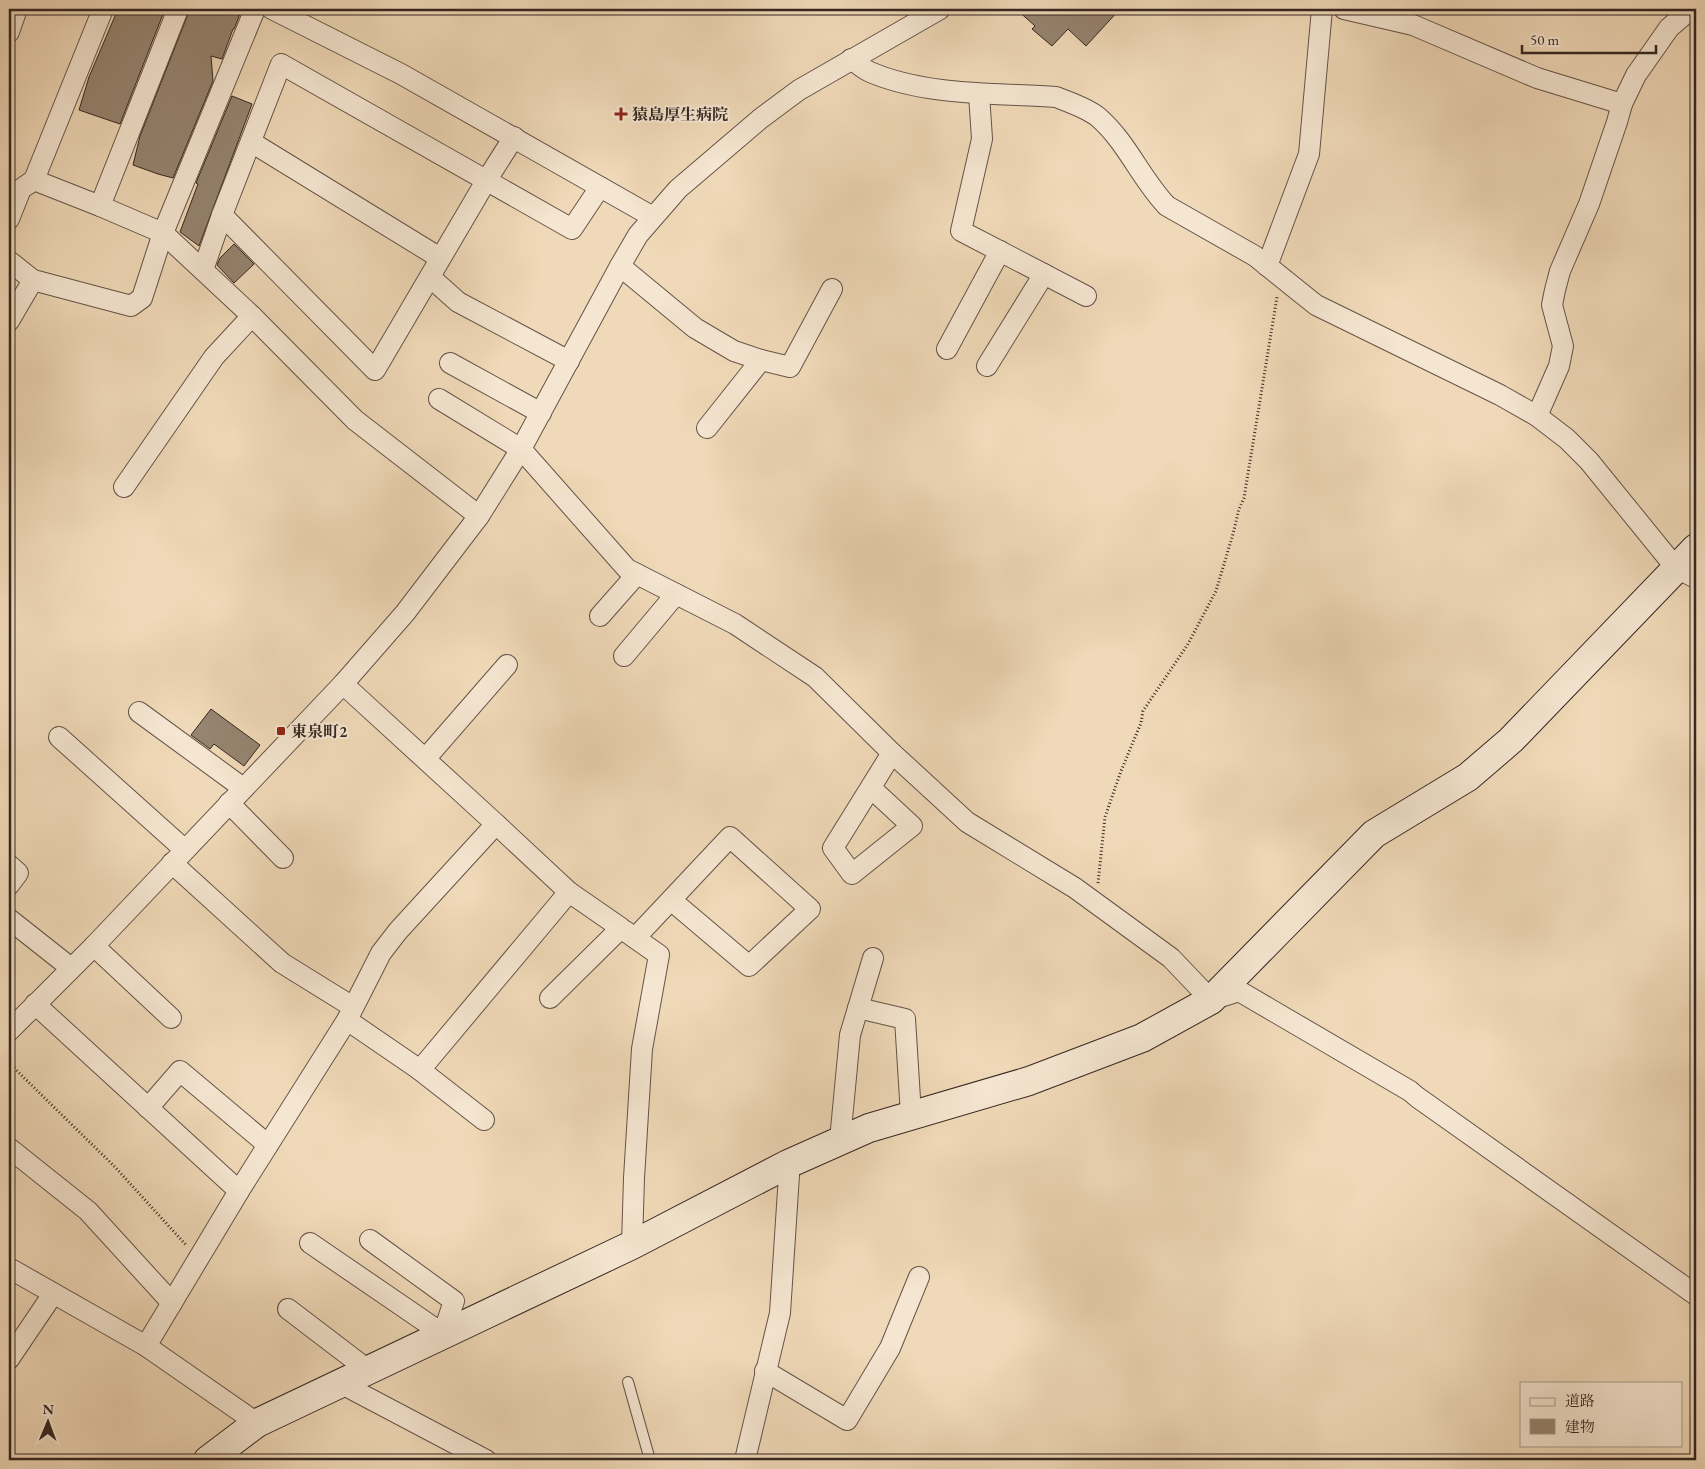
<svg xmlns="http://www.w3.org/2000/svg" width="1705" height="1469" font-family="'EB Garamond','Noto Serif JP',serif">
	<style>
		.building { fill: #968470; stroke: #352722 }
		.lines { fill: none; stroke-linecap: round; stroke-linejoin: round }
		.lane-casing { stroke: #645448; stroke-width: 12 }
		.street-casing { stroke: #645448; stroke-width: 22 }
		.secondary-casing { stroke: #352722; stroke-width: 30 }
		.path { stroke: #352722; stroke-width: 3; stroke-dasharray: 1 2.5; stroke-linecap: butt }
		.lane { stroke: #f5e6d1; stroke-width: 10 }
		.street { stroke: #f5e6d1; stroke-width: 20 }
		.secondary { stroke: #f5e6d1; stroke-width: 28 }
		.poi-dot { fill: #8f2418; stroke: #f5e6d1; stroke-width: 2 }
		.labels { text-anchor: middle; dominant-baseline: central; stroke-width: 4; stroke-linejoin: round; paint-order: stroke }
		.poi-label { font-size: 16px; font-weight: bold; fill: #352722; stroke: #f5e6d1; text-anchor: start }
	</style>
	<rect width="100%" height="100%" fill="#f0d9b8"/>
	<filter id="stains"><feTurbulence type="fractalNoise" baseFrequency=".004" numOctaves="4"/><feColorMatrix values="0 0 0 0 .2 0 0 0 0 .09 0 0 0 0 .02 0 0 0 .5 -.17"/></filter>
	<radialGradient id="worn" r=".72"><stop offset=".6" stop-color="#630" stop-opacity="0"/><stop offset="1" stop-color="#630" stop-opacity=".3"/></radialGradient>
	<g class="building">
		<polygon points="118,9 165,9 120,124 79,110 89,77"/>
		<polygon points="190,9 225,9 240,14 234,29 233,29 222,59 211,56 213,81 173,178 158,174 133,165 140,136"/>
		<polygon points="1016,9 1120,9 1086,46 1068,29 1052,46 1032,29 1035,26"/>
		<polygon points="232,96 252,104 199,246 180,232 198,184 196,183"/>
		<polygon points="234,244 254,264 234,283 217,265 220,258"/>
		<polygon points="211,709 260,745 244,766 214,744 210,749 191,735"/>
	</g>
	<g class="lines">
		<g class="lane-casing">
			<polyline id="lane" points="628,1382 650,1460"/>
		</g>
		<g class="street-casing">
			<g id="street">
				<polyline points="272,9 401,74 653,217"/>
				<polyline points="1344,9 1413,25 1537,78 1622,104"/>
				<polyline points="9,32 17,9"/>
				<path d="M851,59C857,63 863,69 870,72C926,96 996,93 1056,97C1069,102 1087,108 1098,117C1127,142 1141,179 1167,206L1255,256L1316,305L1500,395L1537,416L1567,439L1589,461L1676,568L1696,578"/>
				<polyline points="979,94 982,139 961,231 1086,296"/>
				<polyline points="514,137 486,181 375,370 222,215 281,64 572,229 600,187"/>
				<polyline points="251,142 440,258"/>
				<polyline points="34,180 100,206 163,233 252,316 355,420 479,516"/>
				<polyline points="100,206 178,9"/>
				<polyline points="9,219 21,189 34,180 103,9"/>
				<polyline points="9,261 33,280 131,306 142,298 163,233 255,9"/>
				<polyline points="620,266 695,328 734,351 761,360"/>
				<polyline points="1267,266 1309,154 1322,9"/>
				<polyline points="203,270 222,215"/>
				<polyline points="430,277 458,302 569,361"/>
				<polyline points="9,321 33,280"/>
				<polyline points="947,349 1000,251"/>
				<polyline points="450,363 541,413"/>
				<polyline points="987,366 1044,274"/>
				<polyline points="439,399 521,449 627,569 735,624 815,677 892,753 967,822 1075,888 1171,958 1211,1000 1239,991 1410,1091 1417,1097 1696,1295"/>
				<polyline points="1537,416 1559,366 1563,346 1552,305 1555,290 1560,271 1589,204 1617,122 1622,104 1636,75 1669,28 1691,9"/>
				<polyline points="707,428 761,360 790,367 832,289"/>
				<polyline points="124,487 214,357 252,316"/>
				<polyline points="600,616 637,574"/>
				<polyline points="624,656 676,594"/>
				<polyline points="343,684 496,824"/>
				<polyline points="139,712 243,788"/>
				<polyline points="59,737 185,850"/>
				<polyline points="426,758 507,665"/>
				<polyline points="871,788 912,826 852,874 833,848 892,753"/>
				<polyline points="229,803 283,858"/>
				<polyline points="172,863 282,963 353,1007"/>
				<polyline points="9,865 18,873 9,885"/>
				<polyline points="9,919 71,968"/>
				<polyline points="625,931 659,955 642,1049 634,1178 632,1245"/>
				<polyline points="635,938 730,837 810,909 749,966 671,900"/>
				<polyline points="94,946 171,1018"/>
				<polyline points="35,1004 239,1191 146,1346"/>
				<polyline points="858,1008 905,1019 911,1115"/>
				<polyline points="347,1020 381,953 398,931 496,824 569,892"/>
				<polyline points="9,1031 94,946 343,684 405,613 479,516 521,449 620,266 638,235 678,189 760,119 799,90 940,9"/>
				<polyline points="420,1070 569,892 621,928 550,998"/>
				<polyline points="148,1108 180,1071 268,1145"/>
				<polyline points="840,1140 850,1035 873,958"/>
				<polyline points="9,1148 88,1211 172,1303"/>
				<polyline points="239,1191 347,1020 420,1070 484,1120"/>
				<polyline points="310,1243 443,1334 454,1301 370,1240"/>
				<polyline points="9,1268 146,1346 257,1423"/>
				<polyline points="288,1309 368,1370"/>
				<polyline points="9,1359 53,1294"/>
				<polyline points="765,1371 847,1420 890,1348 919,1277"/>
				<polyline points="340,1383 486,1460"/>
				<polyline points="745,1460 780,1313 789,1175 788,1164"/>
			</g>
		</g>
		<g class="secondary-casing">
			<polyline id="secondary" points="208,1460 257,1423 632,1245 788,1164 869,1128 1029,1081 1142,1038 1211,1000 1374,834 1468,777 1511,740 1696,548"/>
		</g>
		<g class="path">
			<polyline points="1098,883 1105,817 1121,771 1141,723 1143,711 1188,644 1216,591 1233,534 1239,509 1244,498 1277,297"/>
			<polyline points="9,1063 115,1167 186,1245"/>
		</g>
		<use href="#lane" class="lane"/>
		<use href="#street" class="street"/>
		<use href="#secondary" class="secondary"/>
	</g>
	<g class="poi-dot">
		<path d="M618.5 106.5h5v5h5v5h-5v5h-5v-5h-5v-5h5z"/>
		<rect x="276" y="726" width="10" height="10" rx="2.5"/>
	</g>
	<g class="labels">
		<g class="poi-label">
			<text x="632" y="114">猿島厚生病院</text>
			<text x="291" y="731">東泉町2</text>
		</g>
	</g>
	<rect width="1705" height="1469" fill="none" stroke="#f0d9b8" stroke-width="30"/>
	<rect x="10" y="10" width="1685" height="1449" fill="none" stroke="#352722" stroke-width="2.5"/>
	<rect x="15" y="15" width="1675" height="1439" fill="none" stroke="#352722"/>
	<rect x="1520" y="1382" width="162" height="65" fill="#f5e6d1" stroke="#a89a8b"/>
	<rect x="1530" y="1398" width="25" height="8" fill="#f5e6d1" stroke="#a89a8b"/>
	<text x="1565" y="1406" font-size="15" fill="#352722">道路</text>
	<rect x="1530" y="1419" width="25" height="15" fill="#968470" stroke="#a89a8b"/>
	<text x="1565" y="1432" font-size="15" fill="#352722">建物</text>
	<g transform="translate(48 1422) rotate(1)" stroke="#f5e6d1" stroke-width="4" paint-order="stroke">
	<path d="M0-4L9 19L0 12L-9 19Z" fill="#352722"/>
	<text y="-8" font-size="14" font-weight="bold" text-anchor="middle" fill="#352722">N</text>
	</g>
	<path d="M1522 45v8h134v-8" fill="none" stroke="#352722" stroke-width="2.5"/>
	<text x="1530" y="45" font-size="15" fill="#352722" stroke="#f5e6d1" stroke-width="4" paint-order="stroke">50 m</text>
	<rect width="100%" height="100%" filter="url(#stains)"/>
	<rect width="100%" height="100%" fill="url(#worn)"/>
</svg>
